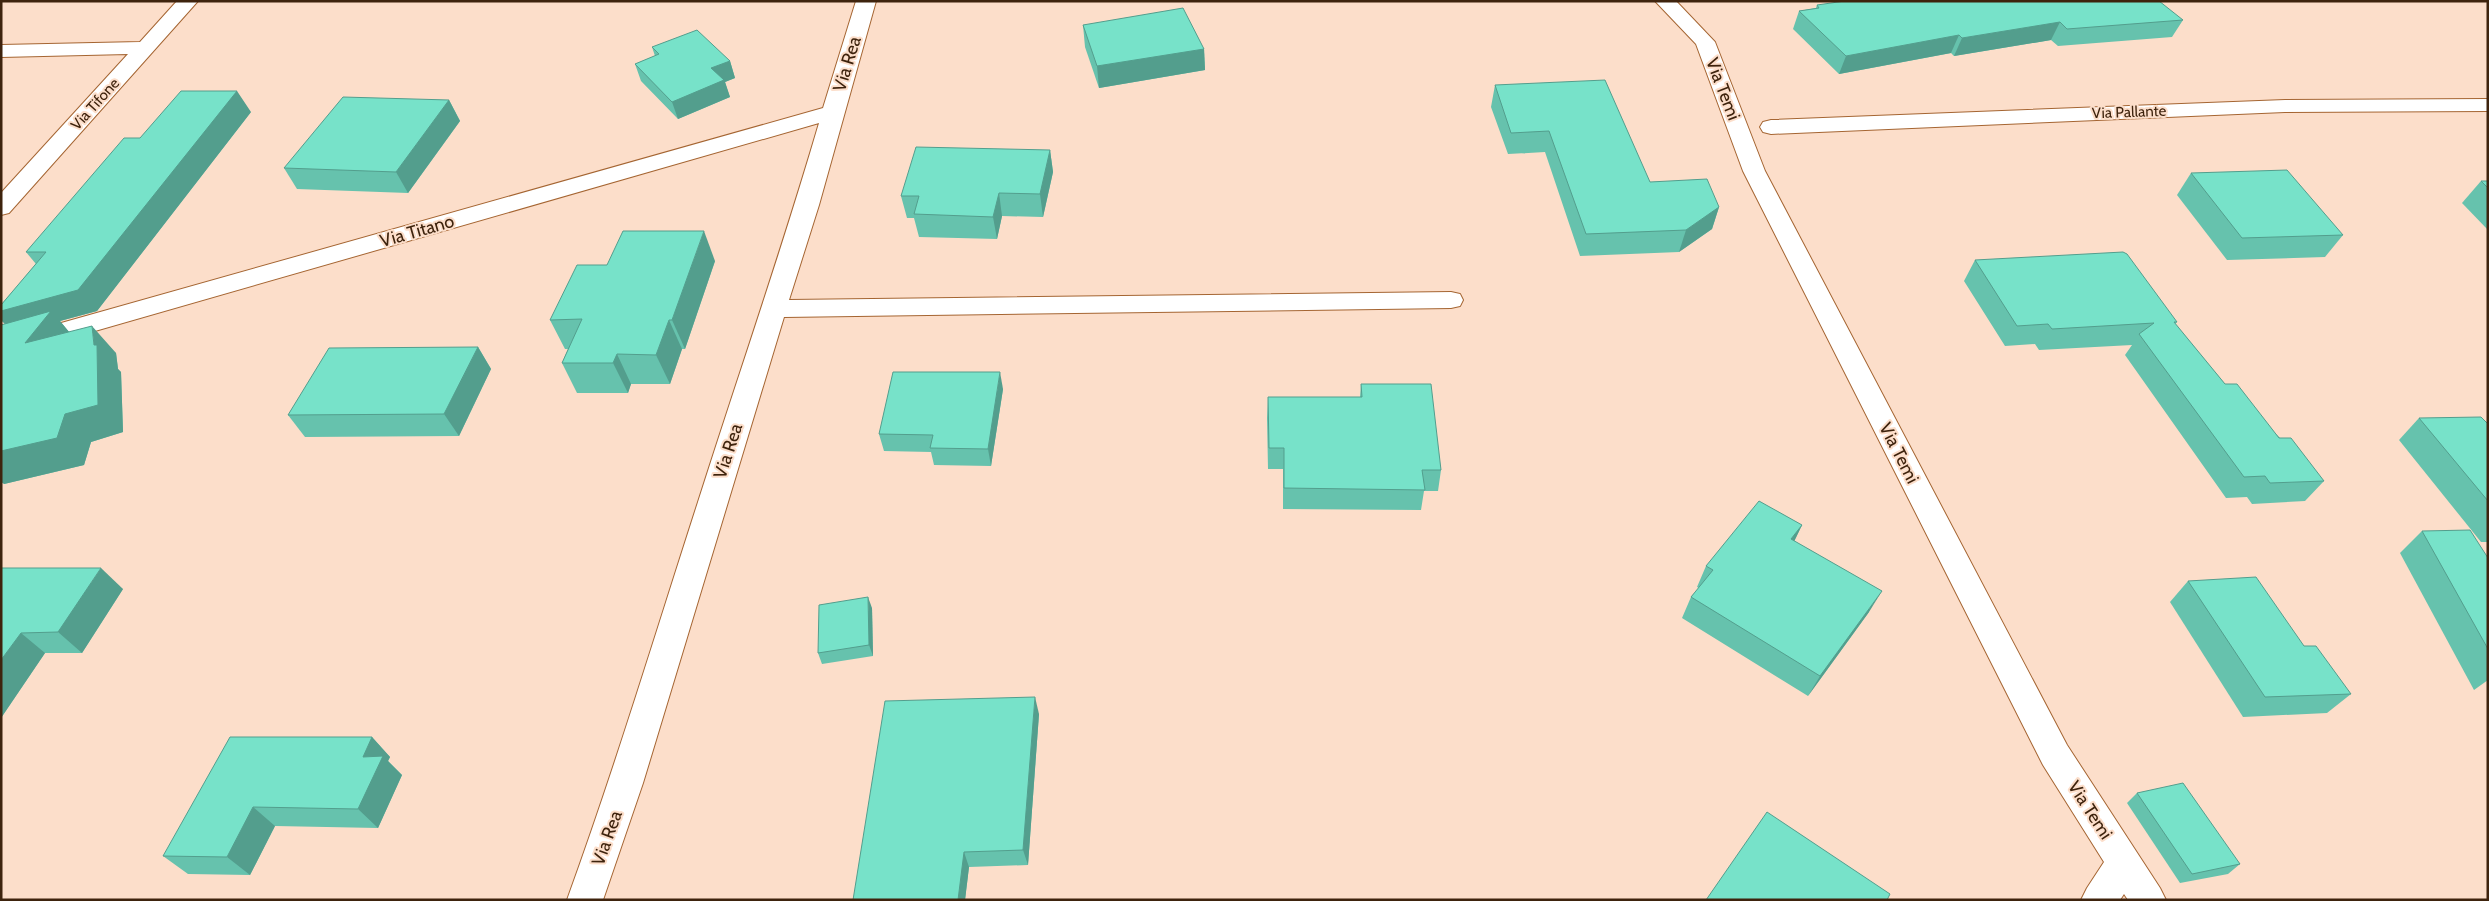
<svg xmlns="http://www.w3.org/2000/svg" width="2489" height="901" font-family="Cabin,sans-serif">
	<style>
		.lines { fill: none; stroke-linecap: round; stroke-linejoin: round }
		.minor-casing { stroke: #a56532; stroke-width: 2 }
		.minor { fill: #fff; fill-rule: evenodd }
		.wall { fill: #66c2ad }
		.shaded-wall { fill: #539e8d }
		.building { fill: #77e2c9; stroke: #539e8d }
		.labels { text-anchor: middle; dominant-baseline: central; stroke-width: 4; stroke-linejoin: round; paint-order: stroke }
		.far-street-label { font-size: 15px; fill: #3e230d; stroke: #fcdeca }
		.street-label { font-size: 18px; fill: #3e230d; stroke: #fcdeca }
	</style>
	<rect width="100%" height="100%" fill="#fcdeca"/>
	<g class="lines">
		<g class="minor-casing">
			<g id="minor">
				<polygon points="177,1 198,1 9,213 1,215 1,193 128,54 1,57 1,45 140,42"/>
				<path d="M856,1H876L819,205L789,300L1451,292L1460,294L1463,300L1460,306L1451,308L784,317L643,783L603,900H567C615,768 655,635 698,502C738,376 782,250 819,123L1,358V340L823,108Z"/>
				<polygon points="1655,1 1676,1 1715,42 1765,171 2067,745 2160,888 2166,900 2128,900 2124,894 2120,900 2081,900 2087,888 2104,862 2043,765 1743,171 1696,44"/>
				<polygon points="2488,99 2488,111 2285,112 1771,134 1763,132 1760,127 1763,122 1771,120 2285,100"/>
			</g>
		</g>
		<use href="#minor" class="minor"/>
	</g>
	<g class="wall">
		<polygon points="1817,5 2183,20 2172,37 2058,46 2051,40 1954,56 1951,53 1839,74 1793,29 1799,11 1816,8"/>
		<polygon points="1083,25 1204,49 1205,70 1099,88 1085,47"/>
		<polygon points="652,47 730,61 735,78 725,82 730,97 678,119 641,81 635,64 655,56"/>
		<polygon points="1495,85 1650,182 1719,207 1712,229 1679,252 1580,256 1545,152 1508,154 1491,107"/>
		<polygon points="449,100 460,121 408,193 297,189 284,168"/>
		<polygon points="251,112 97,311 60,321 69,332 116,353 118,369 121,372 123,432 91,442 84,465 4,484 5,324 1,320 1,305 36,264 26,252 140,138"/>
		<polygon points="1050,150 1053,172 1043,217 1002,216 997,239 919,237 914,218 907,218 901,196"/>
		<polygon points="2191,173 2343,235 2325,257 2227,260 2177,195"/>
		<polygon points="2481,181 2488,181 2488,230 2462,203"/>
		<polygon points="1975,260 2177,322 2175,324 2225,384 2324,481 2305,501 2252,504 2247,497 2226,498 2125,355 2132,345 2039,350 2035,344 2005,346 1964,281"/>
		<polygon points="715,261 685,349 682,349 670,384 631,384 628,393 577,393 562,363 568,349 565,349 550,320 607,265"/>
		<polygon points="478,347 491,369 459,436 305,437 288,415"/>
		<polygon points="1361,384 1441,470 1438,491 1424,491 1421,510 1283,509 1283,469 1268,469 1267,418 1268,397 1360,397"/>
		<polygon points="1003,389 991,466 934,465 931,452 884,451 879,434"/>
		<polygon points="2419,418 2488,424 2488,542 2481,542 2399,440"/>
		<polygon points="1802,525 1794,541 1869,612 1808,696 1682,618 1691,597 1699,588 1697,587 1706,566"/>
		<polygon points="2422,531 2488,558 2488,680 2474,690 2400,553"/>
		<polygon points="1,568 123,589 82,653 45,653 1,718"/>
		<polygon points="2188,581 2304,646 2351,694 2327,713 2243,717 2170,602"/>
		<polygon points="872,608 873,656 822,664 818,653"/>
		<polygon points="1039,714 1028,865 969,867 965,900 853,900"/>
		<polygon points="372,737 390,757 388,761 402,775 378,828 275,826 250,875 188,874 163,856"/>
		<polygon points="2137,793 2240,864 2228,874 2180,883 2127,803"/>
	</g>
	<g class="shaded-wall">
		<polygon points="2060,22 2051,40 1954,56 1962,38"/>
		<polygon points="1959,35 1951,53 1839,74 1846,56"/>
		<polygon points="1204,49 1205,70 1099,88 1097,66"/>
		<polygon points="730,61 735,78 725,82 730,97 678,119 672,102 711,68"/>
		<polygon points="237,91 251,112 97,311 60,321 75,339 51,370 1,320 1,311"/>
		<polygon points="449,100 460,121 408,193 396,172"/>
		<polygon points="1050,150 1053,172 1043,217 1040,194"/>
		<polygon points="999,193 1002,216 997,239 993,217"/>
		<polygon points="1719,207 1712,229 1679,252 1686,230"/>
		<polygon points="704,231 715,261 685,349 672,320"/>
		<polygon points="669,320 682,349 670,384 656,355"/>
		<polygon points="92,326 116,353 118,369 121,372 123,432 91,442 84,465 4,484 1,482 1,436 65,414 94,345"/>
		<polygon points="478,347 491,369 459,436 444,414"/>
		<polygon points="617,354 631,384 628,393 613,363"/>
		<polygon points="1000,372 1003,389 991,466 988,449"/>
		<polygon points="1802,525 1792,546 1791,539"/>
		<polygon points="101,568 123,589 82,653 58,632"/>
		<polygon points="1882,591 1869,612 1808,696 1820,676"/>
		<polygon points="868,597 872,608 873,656 869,645"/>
		<polygon points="21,633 45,653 1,718 1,660"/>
		<polygon points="1035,697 1039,714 1028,865 1023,850"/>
		<polygon points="372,737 390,757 388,761 402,775 378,828 358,809 363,757"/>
		<polygon points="253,807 275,826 250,875 227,857"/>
		<polygon points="964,852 969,867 965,900 958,900"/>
	</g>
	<g class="building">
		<polygon points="1845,1 2159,1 2183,20 2067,29 2060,22 1962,38 1959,35 1846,56 1799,11 1819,8 1817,5"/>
		<polygon points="1183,8 1204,49 1097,66 1083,25"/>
		<polygon points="697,30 730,61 711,68 724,80 672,102 635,64 659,54 652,47"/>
		<polygon points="1605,80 1650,182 1707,179 1719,207 1686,230 1586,234 1549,131 1511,133 1495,85"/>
		<polygon points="181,91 237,91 78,290 1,311 1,305 46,252 26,252 124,138 140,138"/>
		<polygon points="343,97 449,100 396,172 284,168"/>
		<polygon points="916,147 1050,150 1040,194 999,193 993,217 914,214 919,196 901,196"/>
		<polygon points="2287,170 2343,235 2242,238 2191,173"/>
		<polygon points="2481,181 2488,181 2488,188"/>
		<polygon points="623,231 704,231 672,320 669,320 656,355 617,354 613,363 562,363 582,319 550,320 577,265 607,265"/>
		<polygon points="2123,252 2127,254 2177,322 2174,322 2225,384 2237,384 2279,438 2291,438 2324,481 2270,483 2265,476 2244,477 2139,334 2154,323 2052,329 2048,324 2017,326 1975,260"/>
		<polygon points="51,311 25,343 92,326 94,345 97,345 98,405 65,414 57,438 1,451 1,325"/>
		<polygon points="478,347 444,414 288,415 329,348"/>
		<polygon points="893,372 1000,372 988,449 930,448 933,435 879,434"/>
		<polygon points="1361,384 1431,384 1441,470 1422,470 1425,490 1284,488 1284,448 1269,448 1268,397 1362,397"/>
		<polygon points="2481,417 2488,424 2488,501 2419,418"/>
		<polygon points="1759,501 1802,525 1791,539 1882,591 1820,676 1691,597 1713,570 1706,566"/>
		<polygon points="2470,530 2488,558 2488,649 2422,531"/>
		<polygon points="1,568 101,568 58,632 21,633 1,660"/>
		<polygon points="2256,577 2304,646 2316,646 2351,694 2265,697 2188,581"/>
		<polygon points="868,597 869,645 818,653 819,605"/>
		<polygon points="1035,697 1023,850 964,852 958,900 853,900 885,701"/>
		<polygon points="230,737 372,737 363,757 383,756 358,809 253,807 227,857 163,856"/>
		<polygon points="2183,783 2240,864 2192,874 2137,793"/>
		<polygon points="1767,812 1890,894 1887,900 1706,900"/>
	</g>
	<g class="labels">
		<g class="far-street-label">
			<text transform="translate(95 104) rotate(-48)">Via Tifone</text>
			<text transform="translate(2129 112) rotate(-2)">Via Pallante</text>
		</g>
		<g class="street-label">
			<text transform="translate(847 64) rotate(-73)">Via Rea</text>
			<text transform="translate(1723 89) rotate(69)">Via Temi</text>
			<text transform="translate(417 231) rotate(-16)">Via Titano</text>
			<text transform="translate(728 451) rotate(-72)">Via Rea</text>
			<text transform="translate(1899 453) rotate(63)">Via Temi</text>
			<text transform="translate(2090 810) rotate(57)">Via Temi</text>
			<text transform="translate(607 838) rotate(-70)">Via Rea</text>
		</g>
	</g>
	<rect width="2489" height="901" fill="none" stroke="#3e230d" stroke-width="5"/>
</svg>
